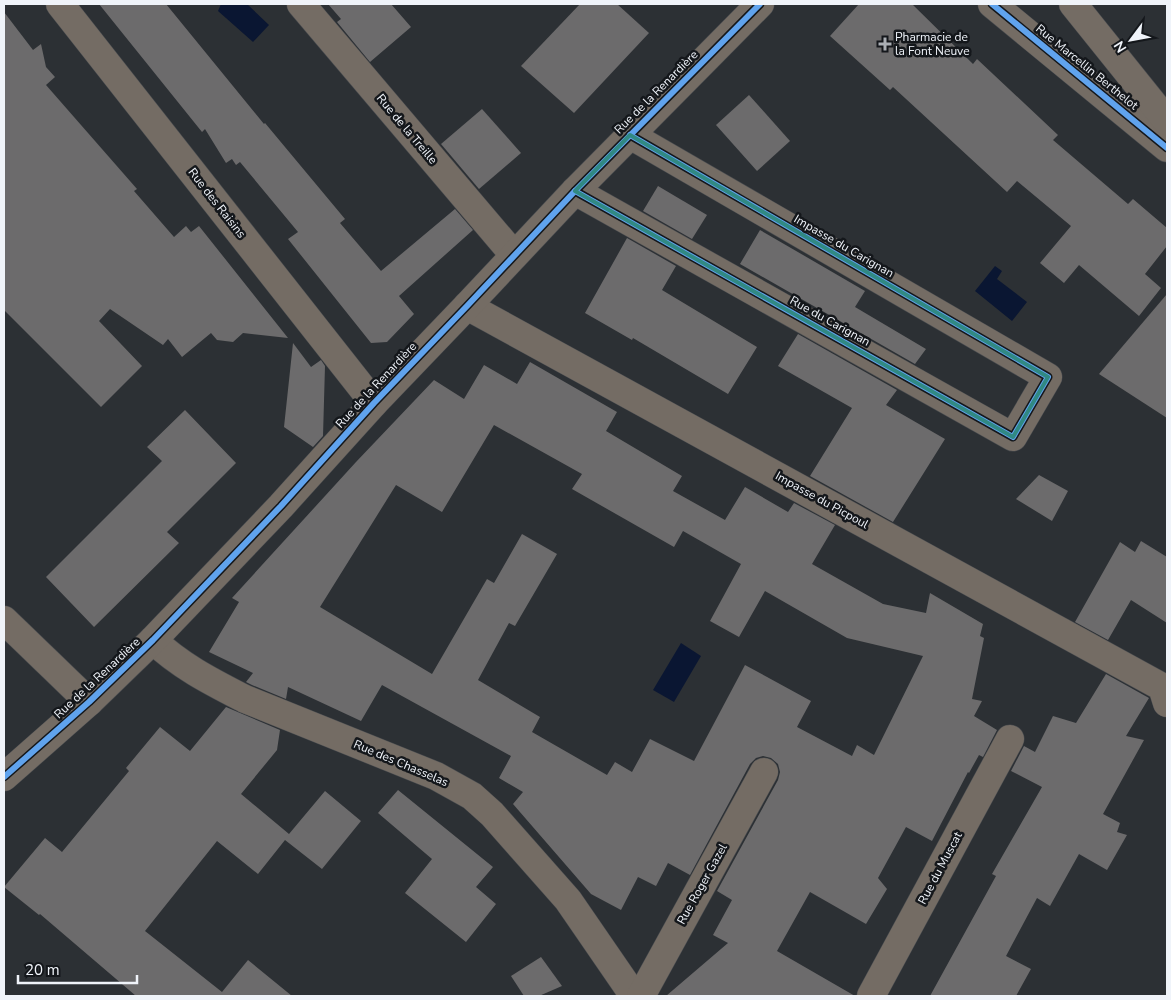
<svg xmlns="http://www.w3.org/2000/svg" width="1171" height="1000" font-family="'Nunito Sans',sans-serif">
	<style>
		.water { fill: #0a1632 }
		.building { fill: #6c6b6c; fill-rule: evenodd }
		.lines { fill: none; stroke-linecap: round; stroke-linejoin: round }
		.minor-casing { stroke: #484b4f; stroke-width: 29 }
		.minor { stroke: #746c64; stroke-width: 28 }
		.cycleway-casing { stroke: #14171b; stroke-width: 9 }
		.cycleway { stroke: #60a3ed; stroke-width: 6 }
		.marked { fill: none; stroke: #318983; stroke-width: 4; stroke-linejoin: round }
		.poi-dot { fill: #abafb5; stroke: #14171b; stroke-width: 2 }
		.labels { text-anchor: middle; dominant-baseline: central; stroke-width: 5; stroke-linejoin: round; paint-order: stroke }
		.poi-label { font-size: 12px; fill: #f0f4fa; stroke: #14171b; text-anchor: start }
		.street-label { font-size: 12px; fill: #f0f4fa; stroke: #14171b }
	</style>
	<rect width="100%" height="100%" fill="#2c3034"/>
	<g class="water">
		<polygon points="221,4 247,4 269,25 253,42 218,11"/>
		<polygon points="995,266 1002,271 997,279 1027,302 1012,321 975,291"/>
		<polygon points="681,643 701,656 674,702 653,690"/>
	</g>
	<g class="building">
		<polygon points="99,4 166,4 264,124 265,123 345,219 340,223 381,271 455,209 473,230 399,296 414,314 387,342 371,343 288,239 298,232 240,162 236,165 232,159 226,163 205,129 202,132"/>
		<polygon points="328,4 391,4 411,27 370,62 337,22 341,19"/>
		<polygon points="580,4 617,4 649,33 574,113 521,66"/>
		<polygon points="859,4 912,4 973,64 977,59 1058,135 1053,140 1128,204 1133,199 1167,228 1167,246 1145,274 1161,288 1139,316 1079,265 1064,283 1040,263 1071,226 1017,181 1007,192 893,87 890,90 830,36"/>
		<polygon points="4,12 33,50 41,44 46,67 55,77 46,85 137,189 134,191 174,237 186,226 191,232 199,226 288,338 243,333 233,342 217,340 211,333 182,357 168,339 163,345 110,309 99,321 142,366 101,407 4,310"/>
		<polygon points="749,95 790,141 757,171 716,125"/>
		<polygon points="482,109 521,153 479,189 441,144"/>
		<polygon points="658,186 707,215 692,239 643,211"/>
		<polygon points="760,230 865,291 855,307 926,349 915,364 740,264"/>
		<polygon points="627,238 676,266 662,290 757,347 728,394 633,338 632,340 585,313"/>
		<polygon points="1167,294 1167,418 1099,374"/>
		<polygon points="798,334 897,390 886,405 945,439 893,522 810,476 852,408 778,366"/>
		<polygon points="293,343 311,367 321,360 325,366 323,436 313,447 284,427"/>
		<path d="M530,362L617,412L606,431L682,476L673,491L725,520L745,487L788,512L794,503L835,525L812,564L883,604L926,613L930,593L983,624L980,636L984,638L972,699L982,701L974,716L997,730L983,757L979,755L969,773L968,772L932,841L906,827L878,878L887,889L866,924L810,892L777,951L855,996H666L728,943L713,935L732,900L717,891L778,780L780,772L778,764L771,758L763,756L756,758L750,764L690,875L668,863L656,886L638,877L621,910L591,894L513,804L523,792L499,778L511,756L382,685L361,721L288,687L286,699L252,685L246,682L253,673L209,652L239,602L232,598L356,462L434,380L464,399L484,365L517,384ZM494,425L582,474L572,489L674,547L683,531L741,564L710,621L739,637L765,591L847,638L923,656L874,755L857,745L852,756L797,727L811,701L745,665L694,761L650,739L632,772L615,762L607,775L532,732L540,717L478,680L509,623L515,626L557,554L522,534L494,583L487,579L432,674L320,607L396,485L442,512Z"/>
		<polygon points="185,410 236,463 167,532 179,543 94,627 46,577 162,461 147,447"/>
		<polygon points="1039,475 1068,491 1052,521 1016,499"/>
		<polygon points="1141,541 1167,557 1167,623 1131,600 1108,640 1075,622 1120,542 1135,552"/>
		<polygon points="1106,674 1149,698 1126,736 1144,740 1103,814 1120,823 1117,832 1127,835 1107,870 1079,854 1050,906 1037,898 1006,956 1031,969 1016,996 930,996 996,876 992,874 1042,787 1011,771 1024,746 1035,752 1053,716 1076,723"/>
		<polygon points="226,707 280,730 277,750 241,794 289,834 325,791 361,821 322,869 285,840 258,874 217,841 145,931 222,992 248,960 292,996 136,996 40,914 39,915 4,887 45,838 62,852 129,771 126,768 160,727 190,751"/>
		<polygon points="398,790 493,867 476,887 496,904 466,942 405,893 432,859 378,813"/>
		<polygon points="541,957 562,986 539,996 524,996 511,976"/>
	</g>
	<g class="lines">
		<g class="minor-casing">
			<g id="minor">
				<polyline points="60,4 374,403"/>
				<polyline points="301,4 514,255"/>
				<polyline points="992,4 1167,148"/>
				<polyline points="1073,4 1167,121"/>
				<polyline points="575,191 1013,437 1048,377 630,135"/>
				<polyline points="467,306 1162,687 1167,703"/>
				<polyline points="4,620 89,702"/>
				<path d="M153,640C180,666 212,682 245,699L436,776L472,796L492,814L568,900L634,996"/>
				<polyline points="4,777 89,702 153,640 281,506 374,403 467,306 575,191 760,4"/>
				<polyline points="641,996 764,772"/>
				<polyline points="871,996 1010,739"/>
			</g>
		</g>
		<use href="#minor" class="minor"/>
		<g class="cycleway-casing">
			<g id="cycleway">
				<polyline points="992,4 1167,148"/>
				<polyline points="575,191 1013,437 1048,377 630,135"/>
				<polyline points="4,777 89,702 153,640 281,506 374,403 467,306 575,191 760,4"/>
			</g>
		</g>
		<use href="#cycleway" class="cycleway"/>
	</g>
	<path class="marked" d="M630,135L1048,377L1013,437L575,191Z"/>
	<path class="poi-dot" d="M882.5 36.5h5v5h5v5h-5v5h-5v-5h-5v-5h5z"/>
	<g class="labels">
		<g class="poi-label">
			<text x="895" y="37">Pharmacie de<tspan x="895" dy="14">la Font Neuve</tspan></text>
		</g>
		<g class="street-label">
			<text transform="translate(1087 67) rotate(39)">Rue Marcellin Berthelot</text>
			<text transform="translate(656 92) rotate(-45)">Rue de la Renardière</text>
			<text transform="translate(407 129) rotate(50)">Rue de la Treille</text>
			<text transform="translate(217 203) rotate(52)">Rue des Raisins</text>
			<text transform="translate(844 246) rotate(30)">Impasse du Carignan</text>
			<text transform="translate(830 321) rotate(29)">Rue du Carignan</text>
			<text transform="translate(376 385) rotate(-47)">Rue de la Renardière</text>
			<text transform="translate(822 500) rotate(29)">Impasse du Picpoul</text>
			<text transform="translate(97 678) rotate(-43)">Rue de la Renardière</text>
			<text transform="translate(401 763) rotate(23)">Rue des Chasselas</text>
			<text transform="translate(940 868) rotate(-62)">Rue du Muscat</text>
			<text transform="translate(702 884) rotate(-61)">Rue Roger Gazel</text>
		</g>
	</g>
	<rect width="1171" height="1000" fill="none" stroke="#f0f4fa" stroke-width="10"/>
	<g transform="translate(1131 40) rotate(238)" stroke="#14171b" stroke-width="4" paint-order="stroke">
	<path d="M0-4L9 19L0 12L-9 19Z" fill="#f0f4fa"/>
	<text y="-8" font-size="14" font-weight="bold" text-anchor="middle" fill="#f0f4fa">N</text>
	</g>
	<path d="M18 975v8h119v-8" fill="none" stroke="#f0f4fa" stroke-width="2.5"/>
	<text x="25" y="975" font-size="15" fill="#f0f4fa" stroke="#14171b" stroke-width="4" paint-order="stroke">20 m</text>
</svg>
